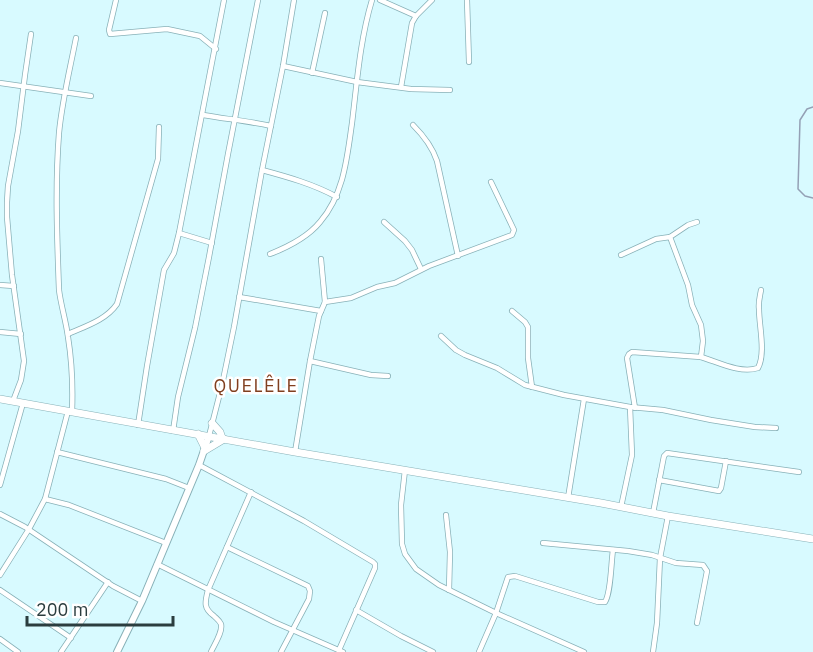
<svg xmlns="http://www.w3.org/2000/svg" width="813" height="652" font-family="'IBM Plex Sans',sans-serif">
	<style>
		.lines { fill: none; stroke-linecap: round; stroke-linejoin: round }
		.stream { stroke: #94a0b5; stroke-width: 1.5 }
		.minor-casing { stroke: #88b1b8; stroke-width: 6 }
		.tertiary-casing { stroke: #88b1b8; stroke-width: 8 }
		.secondary-casing { stroke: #88b1b8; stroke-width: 8 }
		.minor { stroke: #fff; stroke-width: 4.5 }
		.tertiary { stroke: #fff; stroke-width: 6 }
		.secondary { stroke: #fff; stroke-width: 7 }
		.labels { text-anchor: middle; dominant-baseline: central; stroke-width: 5; stroke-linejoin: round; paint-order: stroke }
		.neighbourhood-label { font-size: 18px; letter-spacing: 1.5px; fill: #803f1f; stroke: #fff }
	</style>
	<rect width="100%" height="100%" fill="#d8faff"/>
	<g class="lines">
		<polyline class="stream" points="813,107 807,109 800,120 798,189 805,196 813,198"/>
		<g class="minor-casing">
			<g id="minor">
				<polyline points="116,0 109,30 110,34 167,29 200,36 216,49"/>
				<polyline points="380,0 416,16"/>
				<polyline points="467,0 469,62"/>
				<polyline points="283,66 357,82 411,89 450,90"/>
				<polyline points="312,73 325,13"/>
				<polyline points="0,83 91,96"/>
				<polyline points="401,87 412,23 416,16 432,0"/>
				<path d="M203,115C226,119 248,121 271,126"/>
				<path d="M413,125C424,136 432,146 437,161L458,256"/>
				<path d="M262,170C288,177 313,184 337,197"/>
				<polyline points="384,222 405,241 412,250 421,269"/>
				<polyline points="179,233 212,243"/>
				<path d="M270,254C288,247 307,238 320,222C344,194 347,158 352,123C357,82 360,40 372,0"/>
				<polyline points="621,255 656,239 670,237"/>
				<polyline points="321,259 325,302"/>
				<polyline points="0,285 14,286"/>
				<polyline points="239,297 321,311"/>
				<polyline points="512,311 525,322 528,327 528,358 532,387"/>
				<polyline points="0,332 21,334"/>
				<path d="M68,334C86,326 106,320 117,304L158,159L159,127"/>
				<polyline points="441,336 456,350 465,355 497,368 525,385 564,395 630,407 663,410 711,420 755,427 776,428"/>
				<path d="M701,357C718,362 740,374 758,368C766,353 759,326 759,309C758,303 760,296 761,290"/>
				<polyline points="310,361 371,375 388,376"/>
				<polyline points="13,401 21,380 24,361 12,275 7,217 7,202 8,186 18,131 25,75 31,34"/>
				<polyline points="635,408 627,358 629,354 632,352 701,357 703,341 701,325 692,305 688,285 670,237 688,225 697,222"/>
				<path d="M72,412C73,387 72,362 68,337C66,321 61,306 59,290C57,238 55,185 59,133C62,101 70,69 76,38"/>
				<polyline points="138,425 147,366 164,270 174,253 179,233 224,0"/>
				<polyline points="173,431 178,397 195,328 209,257 228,154 258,0"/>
				<polyline points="209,436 222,385 234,327 262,170 283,66 294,0"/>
				<polyline points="57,452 166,479 189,488"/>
				<polyline points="295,452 310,361 319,316 325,302 351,298 377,287 395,283 429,266 512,235 514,230 491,182"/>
				<polyline points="199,465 304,521 373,562 375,564 375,568 339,650"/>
				<polyline points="405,470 401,505 402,544 405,554 416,569 439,585 496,613 584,652"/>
				<polyline points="659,480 719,491 721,488 726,461"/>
				<polyline points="0,485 23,403"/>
				<polyline points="568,498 584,399"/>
				<polyline points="45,499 69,505 166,543"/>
				<polyline points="621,507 632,455 630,407"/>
				<polyline points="653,513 664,456 667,453 799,472"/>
				<polyline points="0,514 25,527 113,586 142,601"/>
				<polyline points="446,515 450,552 449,590"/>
				<polyline points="543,543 628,551 652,555 676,563 703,565 707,571 697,623"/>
				<polyline points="227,547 308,586 310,591 309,599 281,652"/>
				<polyline points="157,564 274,622 343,652"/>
				<polyline points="0,575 29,529 45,499 68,411"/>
				<polyline points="0,590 71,638"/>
				<polyline points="356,610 401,636 433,652"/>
				<polyline points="0,639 18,652"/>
				<polyline points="61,652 108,582"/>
				<path d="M211,652C214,645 223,632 221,624C219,620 217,619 214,616C203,608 205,602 208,590L251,492"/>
				<path d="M479,652L496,613L508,577L515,576L598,602H605C611,593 611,563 613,550"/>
				<polyline points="653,652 657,623 660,558 668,516"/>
			</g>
		</g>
		<g class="tertiary-casing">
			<polyline id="tertiary" points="117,652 142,601 199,465 209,436"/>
		</g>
		<g class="secondary-casing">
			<g id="secondary">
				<polyline points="0,399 295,452 601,503 668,516 813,539"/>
				<polyline points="212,423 220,432 222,438"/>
				<polyline points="198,434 205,448"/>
				<polyline points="204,451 224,439"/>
			</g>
		</g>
		<use href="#minor" class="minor"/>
		<use href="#tertiary" class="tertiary"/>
		<use href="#secondary" class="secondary"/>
	</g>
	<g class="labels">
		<g class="neighbourhood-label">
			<text x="256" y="385">QUELÊLE</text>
		</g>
	</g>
	<path d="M27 616v9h146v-9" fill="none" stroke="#2b3d3f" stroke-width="3"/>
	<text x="36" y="616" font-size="18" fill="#2b3d3f" stroke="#ffffff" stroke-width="4.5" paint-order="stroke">200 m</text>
</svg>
